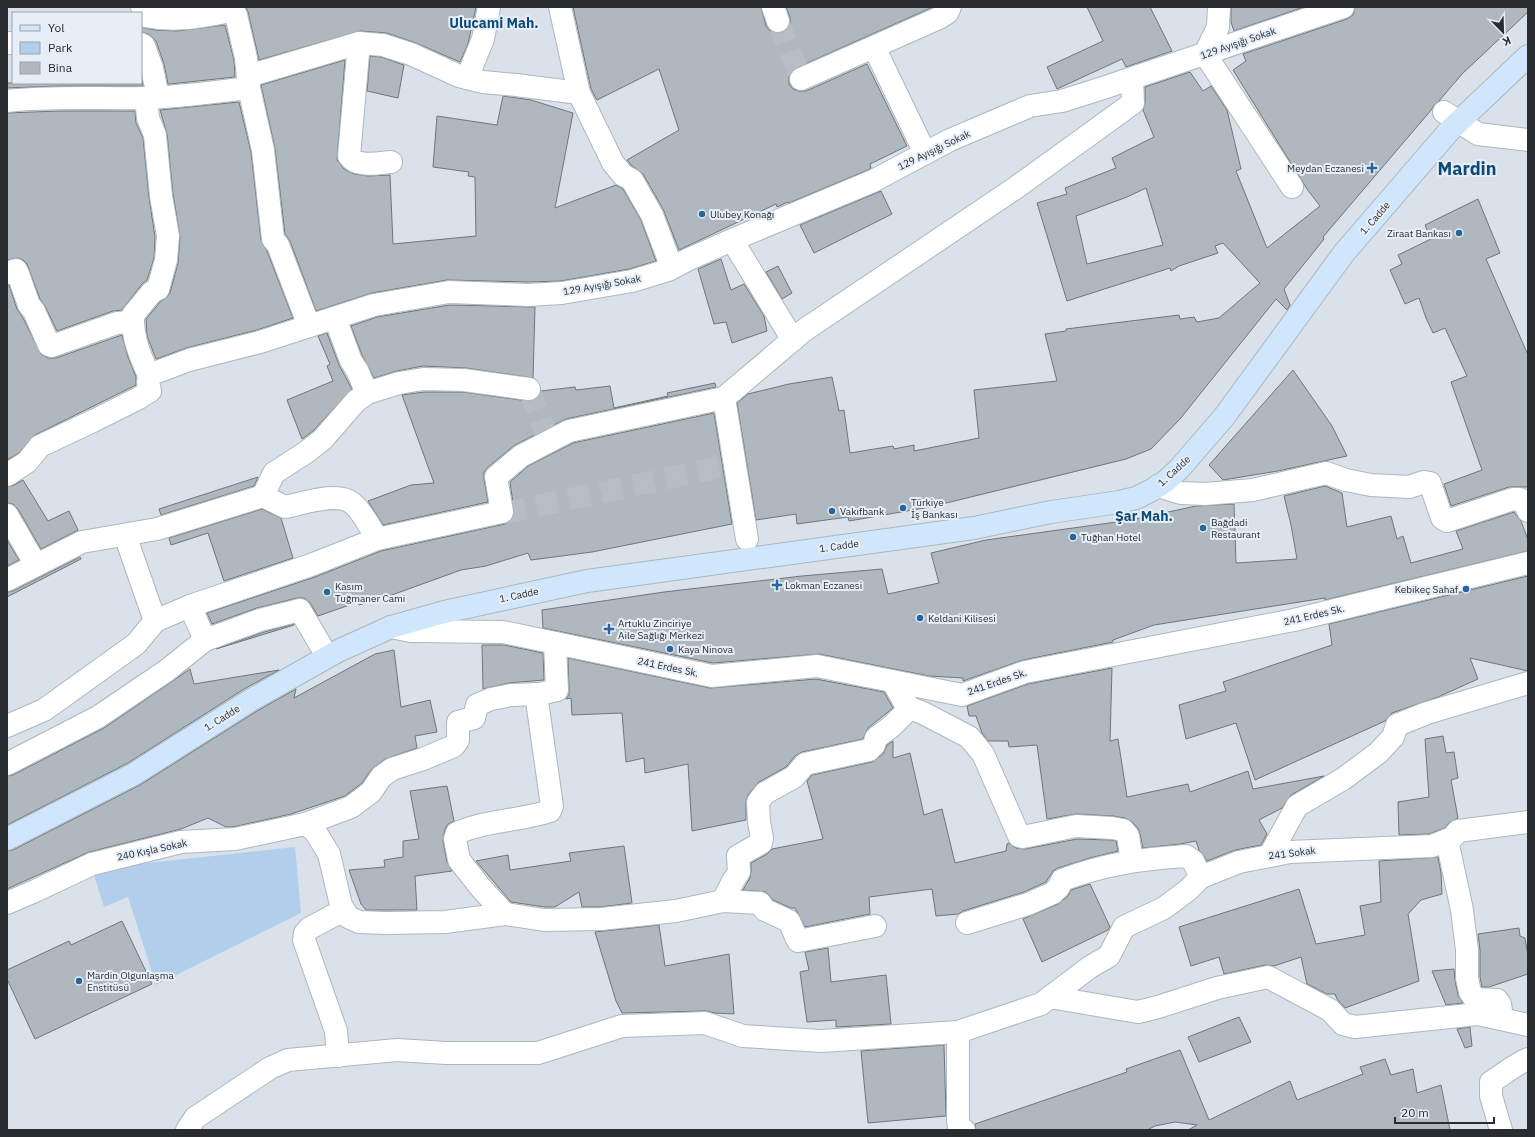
<svg xmlns="http://www.w3.org/2000/svg" width="1535" height="1137" font-family="'IBM Plex Sans',sans-serif">
	<style>
		.green { fill: #b1cfed }
		.building { fill: #afb7bf; stroke: #6e757d; fill-rule: evenodd }
		.lines { fill: none; stroke-linecap: round; stroke-linejoin: round }
		.pedestrian-tunnel { stroke: #b6bdc5; stroke-width: 22; stroke-dasharray: 22 11; stroke-linecap: butt }
		.pedestrian-casing { stroke: #aeb6be; stroke-width: 24 }
		.minor-casing { stroke: #aeb6be; stroke-width: 24 }
		.secondary-casing { stroke: #aeb6be; stroke-width: 24 }
		.pedestrian { stroke: #fff; stroke-width: 22 }
		.minor { stroke: #fff; stroke-width: 22 }
		.secondary { stroke: #cfe6fc; stroke-width: 22 }
		.poi-dot { fill: #28659c; stroke: #e6eef7; stroke-width: 1.5 }
		.labels { text-anchor: middle; dominant-baseline: central; stroke-width: 4; stroke-linejoin: round; paint-order: stroke }
		.street-label { font-size: 10px; fill: #2a2d30; stroke: #e6eef7 }
		.poi-label { font-size: 10px; fill: #2a2d30; stroke: #e6eef7; text-anchor: start }
		.district-label { font-size: 14px; font-weight: bold; fill: #0f497a; stroke: #e6eef7 }
		.town-label { font-size: 18px; font-weight: bold; fill: #0f497a; stroke: #e6eef7 }
	</style>
	<rect width="100%" height="100%" fill="#d9e1ea"/>
	<polygon class="green" points="295,847 301,913 156,985 128,897 104,907 92,869"/>
	<g class="building">
		<polygon points="246,7 476,7 468,44 460,62 416,43 387,33 360,31 259,60 248,12"/>
		<polygon points="573,7 761,7 766,26 770,31 776,33 783,33 787,29 790,24 790,17 786,7 933,7 796,68 791,71 789,77 789,84 793,89 799,91 806,91 867,64 907,146 870,164 871,168 868,170 789,203 788,202 777,207 776,204 679,250 663,209 643,174 631,165 627,160 679,130 659,69 597,100 591,89"/>
		<polygon points="1087,7 1150,7 1172,51 1126,67 1122,59 1057,89 1047,67 1103,41"/>
		<polygon points="1231,7 1304,7 1234,31 1231,22"/>
		<path d="M1355,7H1528V12L1462,74L1439,101L1434,105L1432,109L1323,237L1324,239L1284,289L1290,305L1287,310L1276,299L1180,419L1151,449L1126,459L930,507L849,521L848,517L797,524L796,514L756,520L737,403L748,394L789,384L832,377L839,411L844,410L850,453L893,446L894,449L914,445V451L979,438L974,390L1057,381L1045,334L1066,331V329L1179,315L1180,319L1194,317L1197,322L1219,318L1260,283L1223,243L1215,246L1218,253L1179,266L1171,271L1170,268L1067,301L1037,203L1067,194L1065,188L1116,168L1112,158L1154,137L1143,110L1145,102V87L1190,72L1203,91L1211,86L1227,110L1241,169L1236,171L1267,248L1320,206L1307,189L1233,70L1246,61L1243,54L1347,19L1353,15ZM1146,188L1163,245L1087,264L1076,216L1127,197Z"/>
		<polygon points="225,25 234,60 235,77 170,84 168,84 164,64 156,41 148,34 141,32 141,27 155,30 177,31"/>
		<polygon points="370,56 381,57 404,65 398,98 367,91"/>
		<polygon points="345,60 337,160 344,169 354,174 368,176 390,175 393,244 476,236 475,177 468,176 469,172 433,167 437,116 497,125 503,96 531,100 573,113 555,208 616,185 623,189 641,220 656,261 629,269 561,281 528,282 447,280 372,293 316,311 290,241 285,234 275,149 261,85"/>
		<polygon points="141,77 143,86 58,86 7,88 7,83 141,83"/>
		<polygon points="239,102 251,152 261,240 267,251 293,318 257,330 186,348 156,359 147,336 146,319 160,302 167,297 170,293 178,263 180,237 173,194 167,134 160,110"/>
		<polygon points="59,111 135,111 136,123 143,138 149,197 155,237 154,258 147,280 142,284 122,310 113,311 57,331 45,306 40,299 27,264 23,260 18,258 7,260 7,113"/>
		<polygon points="881,191 892,214 814,253 800,225"/>
		<polygon points="1478,199 1500,253 1486,259 1528,355 1528,487 1509,487 1451,506 1444,484 1482,470 1451,382 1467,376 1445,328 1433,333 1426,318 1419,298 1405,304 1390,270 1402,264 1398,255 1431,239 1425,225"/>
		<polygon points="721,259 731,290 744,284 764,316 767,331 732,343 726,322 714,324 698,269"/>
		<polygon points="778,266 792,293 782,299 766,272"/>
		<polygon points="7,285 9,285 17,309 23,318 41,354 48,358 56,358 122,335 128,357 136,377 136,385 35,435 19,453 7,460"/>
		<polygon points="450,305 535,307 533,378 466,368 423,366 397,371 374,378 362,355 351,326 377,317"/>
		<polygon points="327,333 339,365 352,389 313,431 302,439 287,400 333,381 327,366 330,364 318,336"/>
		<polygon points="1293,370 1332,426 1347,456 1278,471 1223,480 1209,465"/>
		<polygon points="715,383 716,387 566,419 515,445 488,467 484,472 484,479 488,502 383,525 368,501 411,485 434,483 402,395 424,392 463,392 528,401 534,400 539,397 541,391 575,387 576,390 610,386 614,408 668,396 667,393"/>
		<polygon points="714,413 732,524 592,552 531,560 528,553 486,566 461,570 389,596 359,605 358,602 318,616 310,603 304,598 297,598 257,608 212,624 207,613 315,577 381,551 505,524 511,521 514,516 514,510 510,482 528,466 573,443"/>
		<polygon points="258,477 254,486 161,515 159,509"/>
		<polygon points="23,480 48,521 69,511 78,530 41,549 18,509 13,504 7,503 7,487 14,485"/>
		<polygon points="1325,486 1342,493 1347,527 1391,516 1397,539 1403,536 1411,563 1463,549 1456,531 1514,512 1521,521 1528,540 1528,551 1325,600 1325,598 1154,625 1113,640 1113,642 1023,660 963,681 963,678 929,676 819,654 713,663 543,628 542,610 664,592 802,576 882,569 888,594 939,583 931,553 986,540 1131,520 1196,506 1234,504 1236,563 1297,559 1291,525 1284,496"/>
		<polygon points="262,509 281,518 293,558 224,581 208,533 171,545 169,538"/>
		<polygon points="7,540 19,560 7,566"/>
		<polygon points="80,557 81,559 7,597 7,592 13,591"/>
		<polygon points="1528,576 1528,671 1470,658 1478,679 1438,697 1392,713 1385,721 1255,780 1236,723 1186,739 1179,705 1226,691 1223,682 1332,645 1329,624"/>
		<polygon points="294,624 294,625 216,649 264,632"/>
		<polygon points="482,645 504,645 543,653 544,680 509,683 483,689"/>
		<polygon points="394,650 401,707 430,700 437,732 415,736 417,748 385,759 371,770 362,783 345,796 291,814 233,827 226,827 208,818 181,829 89,852 7,889 7,851 13,850 140,785 257,711 296,689 294,698 375,654"/>
		<polygon points="568,658 710,688 816,679 884,692 893,708 868,728 863,739 802,752 795,756 786,767 759,782 748,795 746,803 746,820 692,831 688,764 645,773 644,758 626,762 622,713 572,715 571,698 566,699 569,695 569,689"/>
		<polygon points="1112,668 1110,741 1118,739 1127,797 1188,784 1190,792 1248,771 1253,789 1324,776 1291,795 1282,808 1259,820 1267,834 1261,845 1235,850 1207,861 1199,850 1196,841 1180,844 1143,848 1140,834 1138,828 1132,822 1125,818 1113,816 1076,814 1047,819 1037,745 1009,747 1008,741 988,741 982,733 976,716 969,716 967,706 1028,684"/>
		<polygon points="190,669 194,684 279,670 244,689 128,763 7,825 7,776 13,775 104,728"/>
		<polygon points="1443,736 1446,753 1454,752 1458,778 1451,780 1458,818 1449,823 1445,828 1429,834 1399,835 1398,802 1429,797 1425,739"/>
		<polygon points="893,741 893,758 910,753 924,815 942,809 955,863 1006,851 1007,844 1009,843 1016,848 1025,849 1077,839 1111,840 1116,841 1118,851 1090,858 1058,868 1053,871 1046,882 1024,892 963,911 958,914 936,916 932,889 869,897 870,914 805,927 795,908 791,908 773,900 766,892 743,890 750,878 751,871 751,863 767,854 772,849 823,839 807,781 812,775 872,762 883,754 887,745"/>
		<polygon points="447,786 454,821 448,824 445,829 443,841 447,862 452,871 415,876 417,910 366,910 361,904 349,870 385,867 384,860 403,857 403,841 419,839 410,791"/>
		<polygon points="624,846 632,903 600,907 582,907 579,892 555,907 545,907 511,902 476,861 508,855 510,870 571,861 569,853"/>
		<polygon points="1438,857 1441,873 1442,894 1421,900 1408,914 1419,981 1345,1008 1337,999 1335,994 1327,994 1307,984 1301,957 1274,966 1265,965 1224,974 1219,957 1191,966 1179,927 1299,889 1316,944 1365,935 1360,906 1381,902 1379,861"/>
		<polygon points="1090,884 1110,927 1108,930 1042,962 1023,919 1058,904 1068,896 1071,890"/>
		<polygon points="122,921 152,984 35,1039 7,979 7,970 69,941 71,945"/>
		<polygon points="659,925 665,966 729,954 734,1014 715,1013 705,1011 622,1013 616,1001 595,932"/>
		<polygon points="1519,928 1520,936 1525,938 1528,956 1528,974 1489,987 1482,987 1480,977 1480,950 1478,934"/>
		<polygon points="828,948 831,982 886,975 891,1024 836,1027 836,1020 807,1022 800,972 809,970 805,952"/>
		<polygon points="1454,969 1455,980 1458,995 1463,1003 1446,1005 1432,971"/>
		<polygon points="1239,1017 1251,1042 1199,1062 1188,1037"/>
		<polygon points="1470,1027 1472,1046 1465,1048 1457,1029"/>
		<polygon points="944,1045 946,1116 868,1123 861,1051"/>
		<polygon points="1180,1050 1209,1120 1290,1081 1297,1100 1363,1074 1360,1067 1385,1059 1391,1075 1413,1069 1417,1093 1441,1085 1450,1130 1188,1130 1197,1125 1175,1122 1155,1126 1147,1130 976,1130 975,1124 1127,1072 1126,1069"/>
	</g>
	<g class="lines">
		<g class="pedestrian-tunnel">
			<polyline points="778,21 801,79"/>
			<polyline points="529,389 549,442"/>
			<polyline points="504,513 735,464"/>
		</g>
		<g class="pedestrian-casing">
			<g id="pedestrian">
				<path d="M142,7L145,16C174,22 198,17 226,12H230L236,15L246,58L249,88L263,150L273,239L278,245L309,326"/>
				<polyline points="560,7 579,93 613,163 623,175 632,180 652,215 672,268"/>
				<polyline points="773,7 778,21"/>
				<polyline points="7,43 13,43"/>
				<path d="M359,43L349,156C357,168 378,163 391,162"/>
				<polyline points="141,44 144,46 152,68 158,97"/>
				<polyline points="874,47 925,153"/>
				<polyline points="1205,54 1218,27 1219,7"/>
				<polyline points="248,76 359,43 383,45 411,54 459,76 483,82 516,85 579,93"/>
				<polyline points="467,78 483,39 489,7"/>
				<polyline points="801,79 939,18 947,13 950,7"/>
				<path d="M146,98L148,118L155,135L161,196L168,236L166,260L158,289L152,292L133,315C132,337 140,356 149,375"/>
				<path d="M7,101C53,96 99,99 145,98C180,97 214,92 249,88"/>
				<polyline points="1444,112 1478,134 1528,140"/>
				<polyline points="732,240 793,340"/>
				<polyline points="7,273 16,270 18,274 29,305 34,311 49,345 52,346 117,323 133,322"/>
				<polyline points="335,318 351,361 357,370 367,393"/>
				<polyline points="724,398 747,539"/>
				<polyline points="7,475 27,462 40,446 93,421 139,398 150,391 148,382 149,375 189,360 260,342 374,305 449,292 528,295"/>
				<polyline points="263,496 274,473 305,453 322,440 356,401 367,393 399,383 423,379 464,380 529,389"/>
				<polyline points="7,515 36,565"/>
				<polyline points="125,535 155,621"/>
				<path d="M7,580L82,542L157,529L263,496L285,507C302,504 337,491 352,503C361,510 371,528 377,539"/>
				<polyline points="190,606 205,640 260,620 300,610 321,646"/>
				<polyline points="391,627 411,631 503,632 712,676 817,666 962,695 1025,672 1294,620 1528,563"/>
				<polyline points="893,682 903,700 910,708 923,713 969,737 983,754 1019,836 1023,837 1076,826 1112,828 1123,830 1128,836 1132,861"/>
				<polyline points="7,726 44,710 136,644 155,621 190,606 311,565 377,539 502,512 496,477 521,456 569,431 724,398 803,331 1014,189 1133,103 1132,79"/>
				<polyline points="7,764 98,717 166,671 205,640"/>
				<polyline points="305,824 315,831 329,854 341,905 348,917 359,922 386,923 445,922 505,914 544,920 601,919 676,911 723,901 760,903 765,910 789,921 798,941 875,926"/>
				<polyline points="1447,840 1462,910 1467,950 1467,978 1470,992 1475,999 1497,1000 1500,1004 1502,1018"/>
				<polyline points="1270,855 1297,806 1343,779 1378,753 1393,737 1397,725 1427,713 1528,683"/>
				<polyline points="723,901 733,881 739,872 738,856 761,843 762,838 759,822 758,802 765,793 794,777 805,764 869,750 874,745 876,738 892,726 910,708"/>
				<polyline points="7,903 35,891 92,864 181,842 235,839 305,824 351,807 371,792 381,777 392,769 423,759 454,746 458,740 458,722 474,718 477,705 491,699 511,695 540,694 557,690 555,643"/>
				<path d="M505,914L481,888L459,860L455,839L457,833C487,820 519,821 550,811L552,806L536,694"/>
				<path d="M967,923L1028,904L1053,893L1059,887L1062,880C1105,864 1141,859 1186,856L1193,861L1201,877"/>
				<polyline points="1050,997 1138,1012 1158,1007 1217,988 1268,977 1330,1010 1343,1024 1355,1027 1478,1014 1528,1025"/>
				<polyline points="958,1032 958,1120 959,1128 964,1130"/>
				<polyline points="338,1056 336,1031 304,940 305,933 310,928 344,910"/>
				<polyline points="187,1130 195,1118 270,1068 288,1060 397,1050 446,1053 538,1053 622,1026 705,1023 743,1036 821,1041 958,1032 1041,1004 1090,967 1109,956 1124,927 1164,908 1188,890 1201,877 1239,862 1290,852 1432,846 1452,838 1458,831 1528,822"/>
				<path d="M1501,1130L1491,1096V1082C1504,1074 1514,1065 1528,1059"/>
			</g>
		</g>
		<g class="minor-casing">
			<g id="minor">
				<polyline points="1205,54 1292,187"/>
				<polyline points="528,295 562,293 632,281 668,270 689,259 732,240 873,181 950,140 1030,106 1062,101 1106,87 1343,7"/>
				<polyline points="1158,486 1181,493 1205,494 1253,490 1326,473 1346,480 1371,485 1409,487 1424,482 1430,483 1442,518 1447,521 1513,499 1520,499 1526,506 1528,511"/>
			</g>
		</g>
		<g class="secondary-casing">
			<polyline id="secondary" points="7,839 134,774 251,700 338,651 391,627 444,612 587,581 974,528 1051,512 1119,502 1136,498 1152,490 1166,481 1179,469 1224,417 1344,253 1450,130 1528,56"/>
		</g>
		<use href="#pedestrian" class="pedestrian"/>
		<use href="#minor" class="minor"/>
		<use href="#secondary" class="secondary"/>
	</g>
	<g class="poi-dot">
		<path d="M1370 162h4v4h4v4h-4v4h-4v-4h-4v-4h4z"/>
		<circle cx="702" cy="214" r="4"/>
		<circle cx="1459" cy="233" r="4"/>
		<circle cx="903" cy="508" r="4"/>
		<circle cx="832" cy="511" r="4"/>
		<circle cx="1203" cy="528" r="4"/>
		<circle cx="1073" cy="537" r="4"/>
		<path d="M775 579h4v4h4v4h-4v4h-4v-4h-4v-4h4z"/>
		<circle cx="1466" cy="589" r="4"/>
		<circle cx="327" cy="592" r="4"/>
		<circle cx="920" cy="618" r="4"/>
		<path d="M607 623h4v4h4v4h-4v4h-4v-4h-4v-4h4z"/>
		<circle cx="670" cy="649" r="4"/>
		<circle cx="79" cy="981" r="4"/>
	</g>
	<g class="labels">
		<g class="street-label">
			<text transform="translate(1238 43) rotate(-19)">129 Ayışığı Sokak</text>
			<text transform="translate(934 150) rotate(-26)">129 Ayışığı Sokak</text>
			<text transform="translate(1375 218) rotate(-49)">1. Cadde</text>
			<text transform="translate(602 285) rotate(-10)">129 Ayışığı Sokak</text>
			<text transform="translate(1174 471) rotate(-43)">1. Cadde</text>
			<text transform="translate(839 546) rotate(-8)">1. Cadde</text>
			<text transform="translate(519 595) rotate(-12)">1. Cadde</text>
			<text transform="translate(1314 615) rotate(-13)">241 Erdes Sk.</text>
			<text transform="translate(668 667) rotate(12)">241 Erdes Sk.</text>
			<text transform="translate(997 682) rotate(-19)">241 Erdes Sk.</text>
			<text transform="translate(222 718) rotate(-32)">1. Cadde</text>
			<text transform="translate(152 850) rotate(-12)">240 Kışla Sokak</text>
			<text transform="translate(1292 853) rotate(-7)">241 Sokak</text>
		</g>
		<g class="poi-label">
			<text x="1364" y="168" text-anchor="end">Meydan Eczanesi</text>
			<text x="710" y="214">Ulubey Konağı</text>
			<text x="1451" y="233" text-anchor="end">Ziraat Bankası</text>
			<text x="911" y="502">Türkiye<tspan x="911" dy="12">İş Bankası</tspan></text>
			<text x="840" y="511">Vakıfbank</text>
			<text x="1211" y="522">Bağdadi<tspan x="1211" dy="12">Restaurant</tspan></text>
			<text x="1081" y="537">Tuğhan Hotel</text>
			<text x="785" y="585">Lokman Eczanesi</text>
			<text x="335" y="586">Kasım<tspan x="335" dy="12">Tuğmaner Cami</tspan></text>
			<text x="1458" y="589" text-anchor="end">Kebikeç Sahaf</text>
			<text x="928" y="618">Keldani Kilisesi</text>
			<text x="618" y="623">Artuklu Zinciriye<tspan x="618" dy="12">Aile Sağlığı Merkezi</tspan></text>
			<text x="678" y="649">Kaya Ninova</text>
			<text x="87" y="975">Mardin Olgunlaşma<tspan x="87" dy="12">Enstitüsü</tspan></text>
		</g>
		<g class="district-label">
			<text x="494" y="23">Ulucami Mah.</text>
			<text x="1144" y="516">Şar Mah.</text>
		</g>
		<g class="town-label">
			<text x="1467" y="168">Mardin</text>
		</g>
	</g>
	<rect width="1535" height="1137" fill="none" stroke="#2a2d30" stroke-width="16"/>
	<rect x="12" y="12" width="130" height="72" fill="#e6eef7" stroke="#9ba1a7"/>
	<rect x="20" y="25" width="20" height="6" fill="#cfe6fc" stroke="#9ba1a7"/>
	<text x="48" y="32" font-size="12" fill="#2a2d30">Yol</text>
	<rect x="20" y="42" width="20" height="12" fill="#b1cfed" stroke="#9ba1a7"/>
	<text x="48" y="52" font-size="12" fill="#2a2d30">Park</text>
	<rect x="20" y="62" width="20" height="12" fill="#afb7bf" stroke="#9ba1a7"/>
	<text x="48" y="72" font-size="12" fill="#2a2d30">Bina</text>
	<g transform="translate(1503 32) rotate(157)" stroke="#e6eef7" stroke-width="3" paint-order="stroke">
	<path d="M0-3L7 15L0 10L-7 15Z" fill="#2a2d30"/>
	<text y="-6" font-size="11" font-weight="bold" text-anchor="middle" fill="#2a2d30">K</text>
	</g>
	<path d="M1395 1117v6h99v-6" fill="none" stroke="#2a2d30" stroke-width="2"/>
	<text x="1401" y="1117" font-size="12" fill="#2a2d30" stroke="#e6eef7" stroke-width="3" paint-order="stroke">20 m</text>
</svg>
